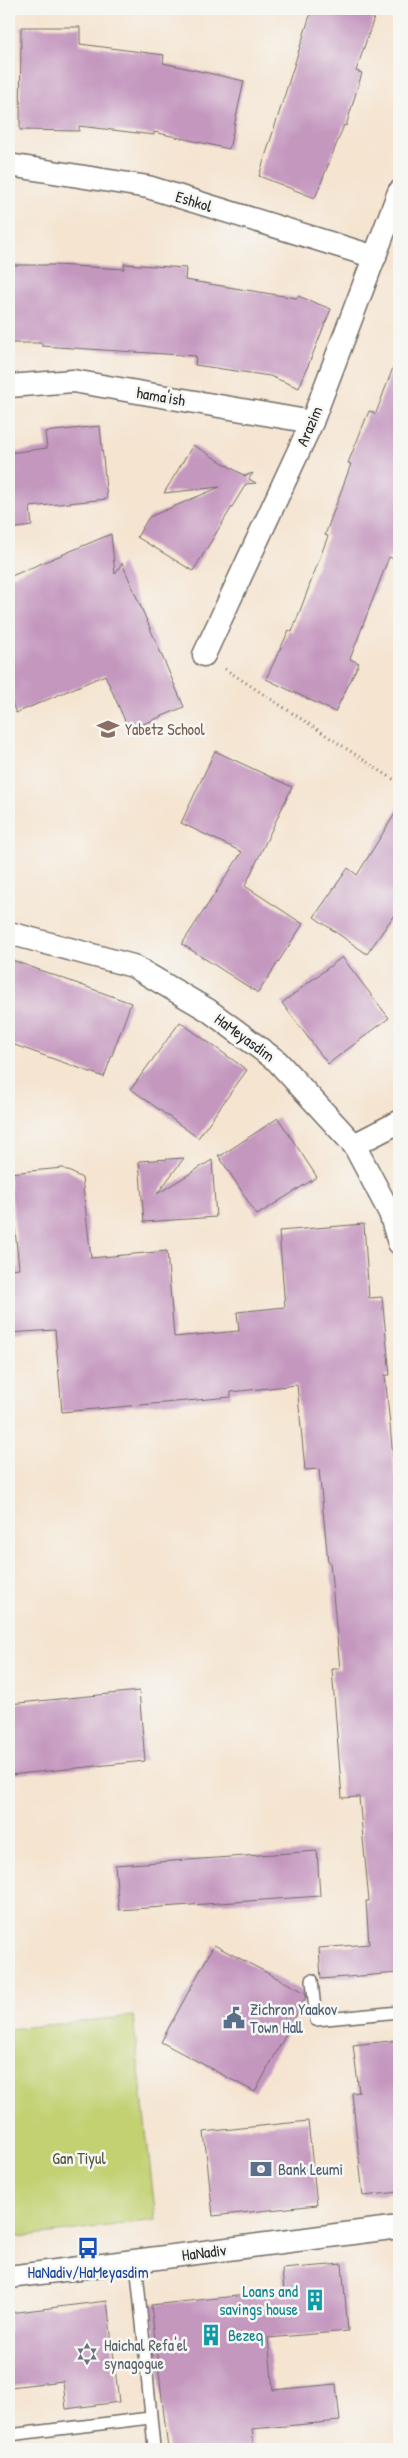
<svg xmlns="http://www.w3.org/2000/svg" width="408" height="2458" font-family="'Patrick Hand',sans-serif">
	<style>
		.green { fill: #c3d173; stroke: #777e4f }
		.building { fill: #c497bf }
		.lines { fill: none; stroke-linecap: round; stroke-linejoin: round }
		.lane-casing { stroke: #726c65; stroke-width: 14 }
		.street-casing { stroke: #726c65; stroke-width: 25 }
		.path { stroke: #726c65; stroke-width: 3; stroke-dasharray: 1 4; stroke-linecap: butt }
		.lane { stroke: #fff; stroke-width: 11 }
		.street { stroke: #fff; stroke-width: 22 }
		.labels { text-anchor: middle; stroke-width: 5; stroke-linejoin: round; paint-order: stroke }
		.street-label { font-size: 16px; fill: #2b2b2b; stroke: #f6f6f2 }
		.education-label { font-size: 16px; fill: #785e54; stroke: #f6f6f2; text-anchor: start }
		.service-label { font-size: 16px; fill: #4e5e75; stroke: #f6f6f2; text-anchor: start }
		.park-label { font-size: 16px; fill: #51543d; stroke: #f6f6f2 }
		.transit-label { font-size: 16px; fill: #164399; stroke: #f6f6f2 }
		.culture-label { font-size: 16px; fill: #0d838f; stroke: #f6f6f2; text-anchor: end }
		.worship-label { font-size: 16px; fill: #5b616d; stroke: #f6f6f2; text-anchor: start }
	</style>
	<rect width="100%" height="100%" fill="#f6f6f2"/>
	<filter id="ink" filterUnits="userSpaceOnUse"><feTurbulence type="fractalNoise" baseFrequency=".02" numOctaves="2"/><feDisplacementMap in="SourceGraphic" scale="10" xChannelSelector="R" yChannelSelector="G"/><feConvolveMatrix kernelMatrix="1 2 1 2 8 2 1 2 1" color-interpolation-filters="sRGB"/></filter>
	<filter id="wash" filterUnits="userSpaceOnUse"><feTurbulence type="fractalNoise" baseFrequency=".0096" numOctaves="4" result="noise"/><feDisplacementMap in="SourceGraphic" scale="20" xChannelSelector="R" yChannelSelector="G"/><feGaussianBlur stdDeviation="1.12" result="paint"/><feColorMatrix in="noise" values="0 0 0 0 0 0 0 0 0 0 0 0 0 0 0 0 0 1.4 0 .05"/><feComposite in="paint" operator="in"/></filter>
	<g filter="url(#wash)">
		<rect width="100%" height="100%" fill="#f5e4d0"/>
		<path class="green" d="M133 2016 156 2220 9 2238V2029Z"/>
		<g id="blocks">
			<g class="building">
				<path d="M312 9H377L356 71 362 73 346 126 344 125 315 198 259 176Z"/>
				<path d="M21 27H80V44L164 55 163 63 244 81 229 149 154 132V135L79 126V131L20 130Z"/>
				<path d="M124 264 186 268 185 280 296 298 298 296 331 309 299 388 270 376 195 365 196 356 42 346V343H9V265H55L124 269Z"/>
				<path d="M397 357 399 358V561L389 557 350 659 359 663 335 712 266 679 289 630 292 632 328 536 325 535 351 464 348 463 369 411 376 413Z"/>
				<path d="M100 426 107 499 30 507 32 526 9 529V453L47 448 45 432Z"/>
				<path d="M193 445 245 476 253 473 249 479 256 483 246 484 193 571 137 537 149 517 220 487 164 493Z"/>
				<path d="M111 534 115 574 122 563 184 707 129 730 105 675 16 713 9 696V577Z"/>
				<path d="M215 751 292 787 245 886 303 924 258 993 182 944 242 852 181 823Z"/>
				<path d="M399 807V908L367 954 314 917 348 868 357 875Z"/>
				<path d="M342 957 389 1018 328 1064 282 1003Z"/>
				<path d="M9 959 131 1003 104 1077 9 1043Z"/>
				<path d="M180 1022 247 1070 198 1138 131 1089Z"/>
				<path d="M278 1118 317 1177 257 1215 218 1155H222Z"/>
				<path d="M184 1158 157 1194 212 1160 216 1217 144 1222 139 1161Z"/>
				<path d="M63 1168 82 1178 91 1258 167 1251 174 1337 239 1331 237 1312 285 1307 279 1231 364 1224 369 1298 382 1297 390 1375H385L395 1476H399V1973L321 1979 319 1948 369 1944 366 1901H369L359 1797 342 1798 332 1669H340L330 1562H328L319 1469 305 1470 297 1385 231 1392V1397L62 1412 55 1330 9 1333V1269L19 1268 9 1173Z"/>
				<path d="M139 1691 145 1761 9 1775V1704Z"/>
				<path d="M317 1851 320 1896 119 1910 115 1865Z"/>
				<path d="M214 1945 306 1993V1997L255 2092 161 2042Z"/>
				<path d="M399 2040V2192L363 2196 352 2093 359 2092 353 2045Z"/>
				<path d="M308 2121 317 2205 213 2216 204 2132Z"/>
				<path d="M342 2264 348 2331 268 2338 273 2390 336 2384 340 2421 252 2429 254 2449H168L151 2305 284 2291 282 2269Z"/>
				<path d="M107 2301 119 2402 66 2409 63 2381 9 2387V2313Z"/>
			</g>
		</g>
	</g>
	<g filter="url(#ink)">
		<use href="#blocks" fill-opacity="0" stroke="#726c65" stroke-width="1"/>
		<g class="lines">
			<g class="lane-casing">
				<g id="lane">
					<path d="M312 1980 316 2020 399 2012"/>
					<path d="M136 2261 154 2447"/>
					<path d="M9 2435 150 2418"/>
				</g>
			</g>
			<g class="street-casing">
				<g id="street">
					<path d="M9 165 148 187 375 257"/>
					<path d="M9 386 73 381 312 422"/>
					<path d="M204 655 312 422 399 192"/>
					<path d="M9 933 133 966 208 1010 277 1061 354 1145 390 1213 399 1243"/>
					<path d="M354 1145 399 1122"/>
					<path d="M9 2277 399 2227"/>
				</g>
			</g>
			<path class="path" d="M225 669 399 783"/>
			<use href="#lane" class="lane"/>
			<use href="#street" class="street"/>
		</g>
	</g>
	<defs>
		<g id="school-bare" transform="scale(1.725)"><path d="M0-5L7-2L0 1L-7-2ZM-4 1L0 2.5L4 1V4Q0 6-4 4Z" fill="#8d6e63" stroke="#f6f6f2" stroke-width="2.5" paint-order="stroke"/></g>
		<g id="civic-bare" transform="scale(1.725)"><path d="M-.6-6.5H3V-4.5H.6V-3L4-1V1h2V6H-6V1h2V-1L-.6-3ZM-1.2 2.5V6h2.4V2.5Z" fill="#5c6f8a" stroke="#f6f6f2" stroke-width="2.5" paint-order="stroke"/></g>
		<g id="bank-bare" transform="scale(1.725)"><path d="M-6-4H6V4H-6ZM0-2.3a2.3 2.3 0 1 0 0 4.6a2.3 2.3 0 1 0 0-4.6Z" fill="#5c6f8a" stroke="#f6f6f2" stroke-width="2.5" paint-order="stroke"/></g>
		<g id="bus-bare" transform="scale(1.725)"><path d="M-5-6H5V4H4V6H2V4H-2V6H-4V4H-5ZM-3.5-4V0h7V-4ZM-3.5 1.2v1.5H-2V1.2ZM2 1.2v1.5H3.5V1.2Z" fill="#1a4fb4" stroke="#f6f6f2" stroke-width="2.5" paint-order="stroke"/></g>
		<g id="building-bare" transform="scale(1.725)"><path d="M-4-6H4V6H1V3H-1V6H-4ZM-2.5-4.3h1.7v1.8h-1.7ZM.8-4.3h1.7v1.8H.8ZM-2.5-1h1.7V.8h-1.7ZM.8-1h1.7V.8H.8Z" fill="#0f9aa8" stroke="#f6f6f2" stroke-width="2.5" paint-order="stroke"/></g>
		<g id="synagogue-bare" transform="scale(1.725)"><path d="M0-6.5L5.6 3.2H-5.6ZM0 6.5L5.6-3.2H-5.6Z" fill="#6b7280" stroke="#f6f6f2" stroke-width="2.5" paint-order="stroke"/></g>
	</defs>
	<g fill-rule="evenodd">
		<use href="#school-bare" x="108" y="729"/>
		<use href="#civic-bare" x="234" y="2018"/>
		<use href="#bank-bare" x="261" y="2169"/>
		<use href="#bus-bare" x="88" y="2248"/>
		<use href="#building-bare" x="315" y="2300"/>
		<use href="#building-bare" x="211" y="2335"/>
		<use href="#synagogue-bare" x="87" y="2354"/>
	</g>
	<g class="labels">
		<g class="street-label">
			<text transform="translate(194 201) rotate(17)" y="6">Eshkol</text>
			<text transform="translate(161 396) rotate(10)" y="6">hama'ish</text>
			<text transform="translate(309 426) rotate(-67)" y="6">Arazim</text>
			<text transform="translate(245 1037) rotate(36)" y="6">HaMeyasdim</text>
			<text transform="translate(204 2252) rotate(-7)" y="6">HaNadiv</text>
		</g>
		<g class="education-label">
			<text x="125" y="735">Yabetz School</text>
		</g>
		<g class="service-label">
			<text x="250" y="2015">Zichron Yaakov<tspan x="250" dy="18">Town Hall</tspan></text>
			<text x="278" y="2175">Bank Leumi</text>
		</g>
		<g class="park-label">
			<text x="79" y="2164">Gan Tiyul</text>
		</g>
		<g class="transit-label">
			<text x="88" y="2278">HaNadiv/HaMeyasdim</text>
		</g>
		<g class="culture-label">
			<text x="298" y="2297">Loans and<tspan x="298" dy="18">savings house</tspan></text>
			<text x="228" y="2341" text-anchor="start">Bezeq</text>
		</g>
		<g class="worship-label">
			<text x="104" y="2351">Haichal Refa'el<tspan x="104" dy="18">synagogue</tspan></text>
		</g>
	</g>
	<rect width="408" height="2458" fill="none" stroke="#f6f6f2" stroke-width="30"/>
</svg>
